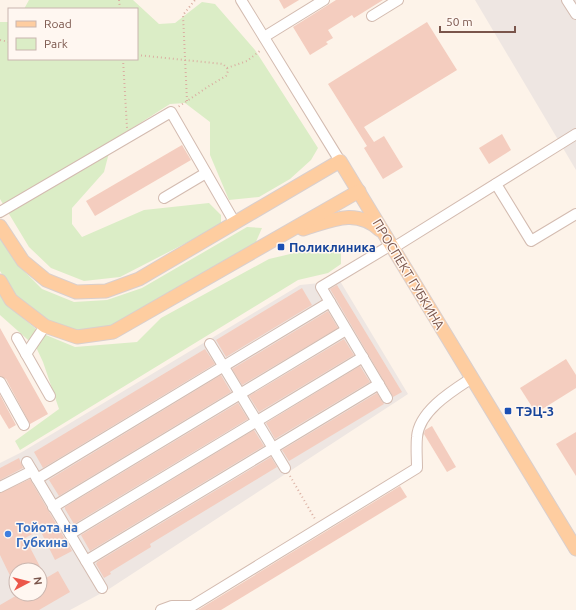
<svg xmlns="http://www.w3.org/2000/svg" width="576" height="610" font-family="Ubuntu,sans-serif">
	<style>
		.industrial { fill: #eee6e2; fill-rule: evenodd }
		.green { fill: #dbedc6 }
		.building { fill: #f4cdbf }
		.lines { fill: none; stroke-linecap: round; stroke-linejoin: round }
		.minor-casing { stroke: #d3bbb0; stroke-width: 12 }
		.major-casing { stroke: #dacfcd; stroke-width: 15 }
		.path { stroke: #daafa2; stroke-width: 2; stroke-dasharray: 1 3; stroke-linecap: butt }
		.minor { stroke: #fff; stroke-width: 10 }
		.major { stroke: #fecda0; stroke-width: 13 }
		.transit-dot { fill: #1a4fb4; stroke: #fff7f1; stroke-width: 1.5 }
		.shop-dot { fill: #3f7fe0; stroke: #fff7f1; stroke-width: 1.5 }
		.labels { text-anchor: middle; stroke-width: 3; stroke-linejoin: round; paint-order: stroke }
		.transit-label { font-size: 13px; font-weight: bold; fill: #164399; stroke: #fff7f1; text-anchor: start }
		.street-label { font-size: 13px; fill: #7a554b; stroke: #fff7f1 }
		.shop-label { font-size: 13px; font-weight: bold; fill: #366cbe; stroke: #fff7f1; text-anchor: start }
	</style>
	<rect width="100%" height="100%" fill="#fdf3e9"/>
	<g class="industrial">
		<path d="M475 0H576V170Z"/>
		<path d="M340 281 408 394 109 589 70 610H0V463L22 452 300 285ZM16 570H40V594H16Z"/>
	</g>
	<g class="green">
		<path d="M29 0H133L159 24 175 23 202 2 215 4 255 50 318 148 311 160 290 179 259 197 229 200 210 155V122L185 103 170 104 112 141 104 172 72 208V224L82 237 144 210 209 203 221 215V225L120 277 84 281 51 268 29 247 0 199V22H9V59H137V9H24Z"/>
		<path d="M247 227 262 228 255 244 112 326 76 332 47 321 16 297 0 271V237L18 265 42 289 74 302 107 300 142 288Z"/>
		<path d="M324 246 341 248V264L328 273 298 280 20 450 15 441 59 409 43 362 36 347 0 315V294L8 306 41 333 75 347 137 342 161 318 269 259Z"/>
	</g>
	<g class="building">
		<path d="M279 0H299L284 9Z"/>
		<path d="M336 0H383L354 18 352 15 328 30 333 38 326 42 328 44 310 55 293 27Z"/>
		<path d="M427 22 457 70 364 127 374 142 384 136 403 167 383 179 364 148 367 146 328 84Z"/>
		<path d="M502 134 511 150 489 164 479 148Z"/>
		<path d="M182 145 191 160 95 216 86 201Z"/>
		<path d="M337 285 402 392 393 397 330 289Z"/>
		<path d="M302 288 312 305 226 357 216 340Z"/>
		<path d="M328 311 338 328 242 385 232 369Z"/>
		<path d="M0 328 48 414 30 424 6 379 0 376Z"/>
		<path d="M344 339 354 355 259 412 249 396Z"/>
		<path d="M205 349 215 364 43 468 34 452Z"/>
		<path d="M566 359 576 375V388L536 413 520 388Z"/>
		<path d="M360 366 370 382 275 439 266 423Z"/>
		<path d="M221 375 231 392 59 496 49 480 50 479Z"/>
		<path d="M377 393 384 404 289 461 282 450Z"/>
		<path d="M0 395 16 425 9 429 0 414Z"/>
		<path d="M238 403 248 419 74 524 65 509V507Z"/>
		<path d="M432 426 456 467 447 472 424 434 425 430Z"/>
		<path d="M254 430 264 446 90 551 81 535Z"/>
		<path d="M576 432V476L556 444Z"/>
		<path d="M271 457 277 467 150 544 151 547 110 572 111 574 104 578 96 564 97 562Z"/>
		<path d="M19 458 23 468 0 480V468Z"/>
		<path d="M30 479 72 551 55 560 40 530 25 538 46 578 58 571 70 592 39 610H0V605L19 594H40V570H16V588L0 555V493Z"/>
		<path d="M400 486 407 497 221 610H198Z"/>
	</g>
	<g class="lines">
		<g class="minor-casing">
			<g id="minor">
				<path d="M241 0 340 161"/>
				<path d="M567 0 576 14"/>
				<path d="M372 16 398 0"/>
				<path d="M264 37 324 0"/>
				<path d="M496 184 531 241 576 214"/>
				<path d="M164 198 206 173"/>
				<path d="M0 212 171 112 235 223"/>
				<path d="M393 248 576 134"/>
				<path d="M17 338 50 396"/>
				<path d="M210 344 285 468"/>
				<path d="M26 354 45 326"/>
				<path d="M0 382 24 425"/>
				<path d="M387 398 321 287 391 245"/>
				<path d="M27 462 102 588"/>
				<path d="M37 479 330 302"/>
				<path d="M0 487 32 471"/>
				<path d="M53 507 346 330"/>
				<path d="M70 534 363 357"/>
				<path d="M86 561 379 384"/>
				<path d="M161 610 172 606H192L417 468C417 458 416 447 417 437 419 411 452 391 472 378"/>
			</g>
		</g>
		<g class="major-casing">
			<g id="major">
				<path d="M0 226 23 261 46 280 76 292 106 291 139 279 340 161 576 549"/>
				<path d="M303 229C330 221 356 207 380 230"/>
				<path d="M0 281 11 300 45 326 77 337 113 332 359 191"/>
			</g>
		</g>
		<g class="path">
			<path d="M119 0 120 9"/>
			<path d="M0 40 9 42"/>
			<path d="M137 55 223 64 227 68 228 71 226 76 209 86 178 107"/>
			<path d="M123 59 127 128"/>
			<path d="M227 68 247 61 261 50"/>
			<path d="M187 101 183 15 195 0"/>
			<path d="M290 476 315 519"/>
		</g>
		<use href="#minor" class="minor"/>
		<use href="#major" class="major"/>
	</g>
	<g class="transit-dot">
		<rect x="277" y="243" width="8" height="8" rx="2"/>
		<rect x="504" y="407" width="8" height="8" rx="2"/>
	</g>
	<circle class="shop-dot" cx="8" cy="534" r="4"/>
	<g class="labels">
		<g class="transit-label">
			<text x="289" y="252">Поликлиника</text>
			<text x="516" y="416">ТЭЦ-3</text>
		</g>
		<g class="street-label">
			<text transform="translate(409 274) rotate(59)" y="5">ПРОСПЕКТ ГУБКИНА</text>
		</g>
		<g class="shop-label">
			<text x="16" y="532">Тойота на<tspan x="16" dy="15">Губкина</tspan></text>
		</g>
	</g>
	<rect x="8" y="8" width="130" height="52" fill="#fff7f1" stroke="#cab6af"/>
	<rect x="16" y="21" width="20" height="6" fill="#fecda0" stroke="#cab6af"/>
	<text x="44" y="28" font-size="12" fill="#7a554b">Road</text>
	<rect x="16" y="38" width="20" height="12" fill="#dbedc6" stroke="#cab6af"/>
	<text x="44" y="48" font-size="12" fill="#7a554b">Park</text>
	<g transform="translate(28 582) rotate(83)"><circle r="19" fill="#fff7f1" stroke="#cab6af"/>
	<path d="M0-3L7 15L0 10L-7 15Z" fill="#ec574a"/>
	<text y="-6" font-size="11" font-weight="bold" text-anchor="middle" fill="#7a554b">N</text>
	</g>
	<path d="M440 26v6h75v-6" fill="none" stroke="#7a554b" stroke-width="2"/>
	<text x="446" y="26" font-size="12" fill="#7a554b" stroke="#fff7f1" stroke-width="3" paint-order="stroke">50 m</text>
</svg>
